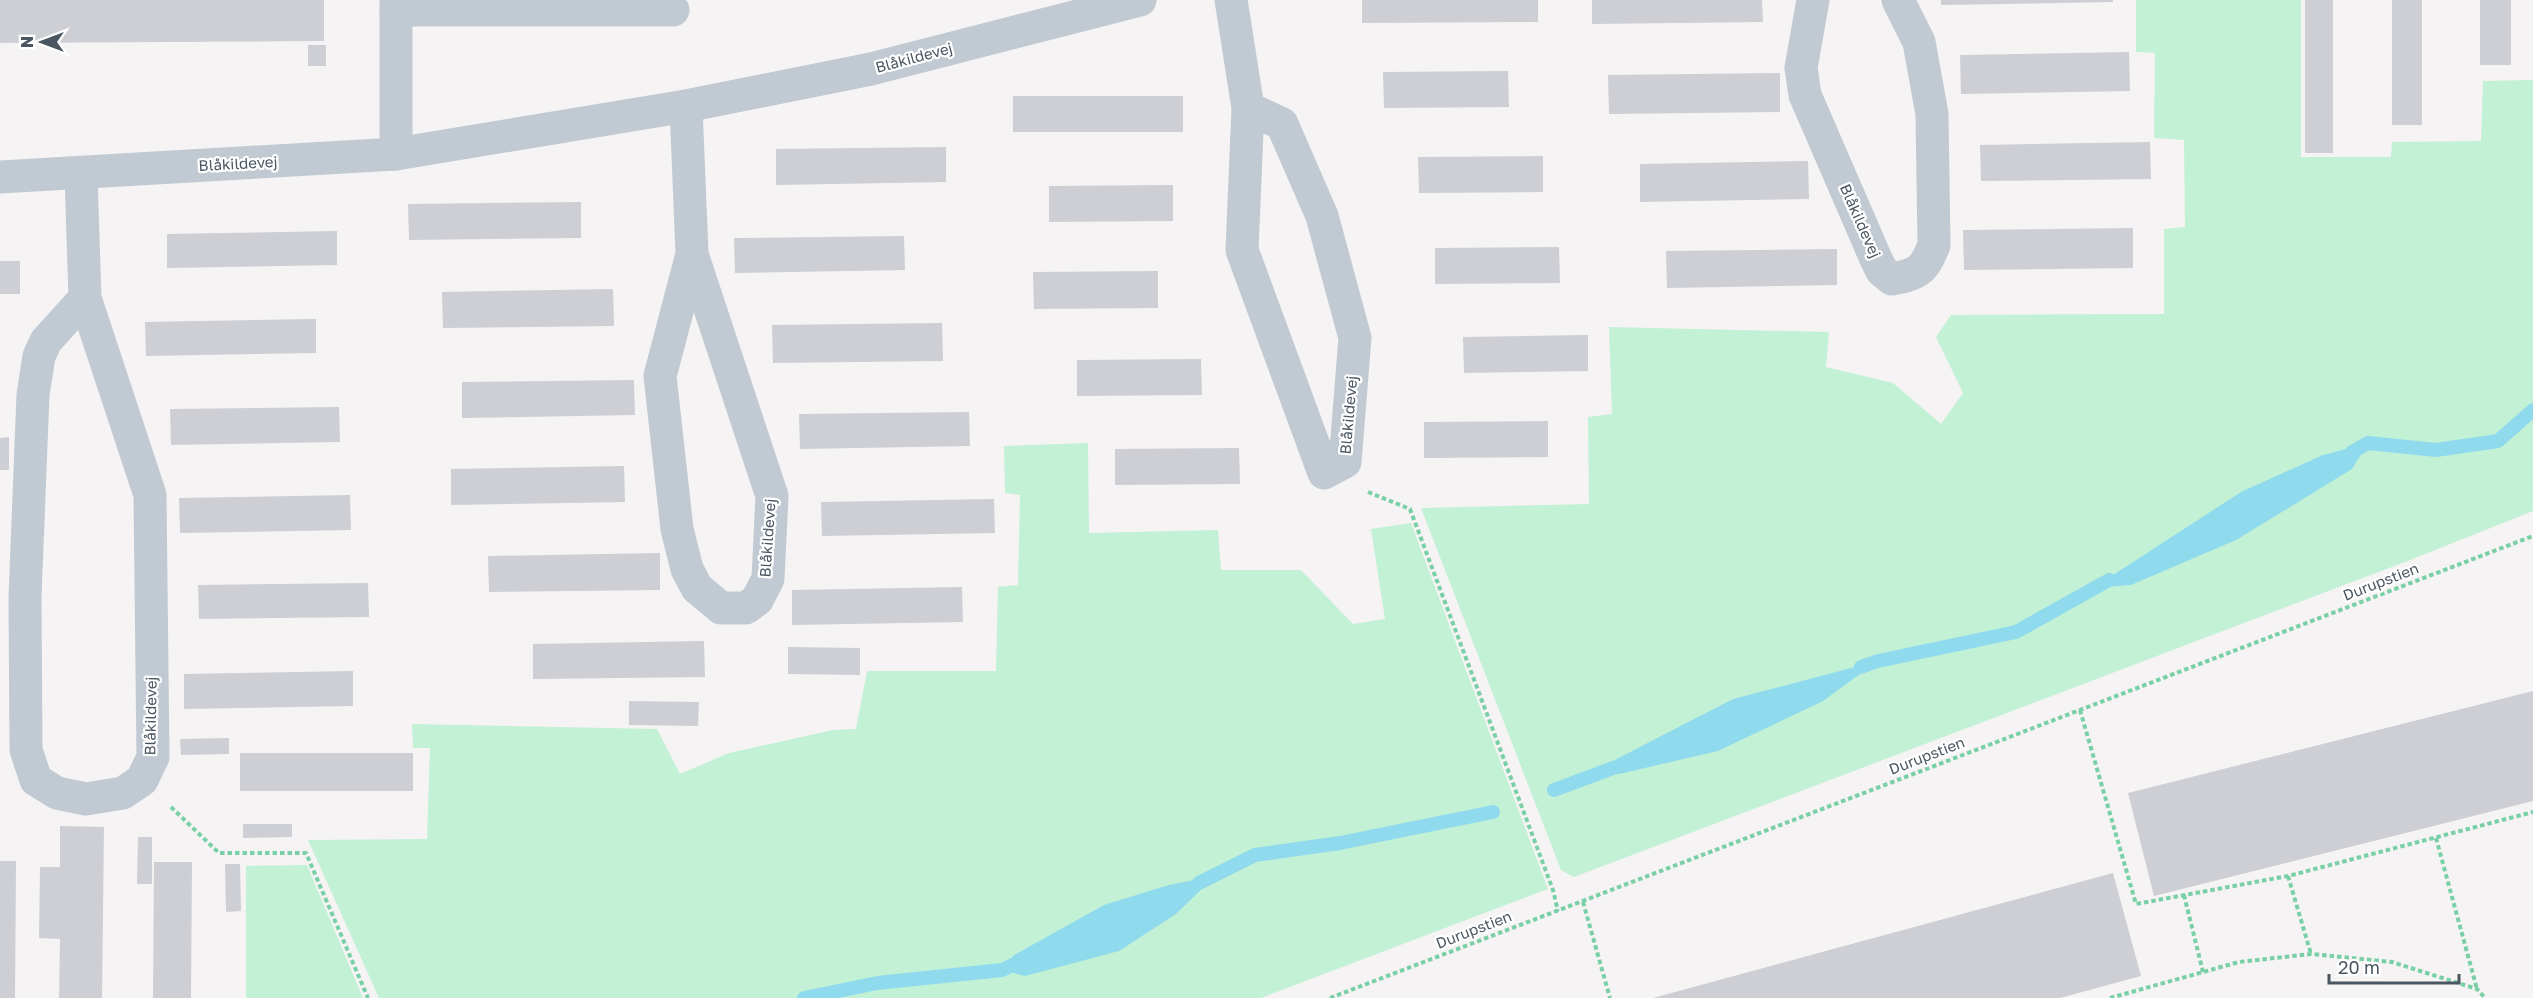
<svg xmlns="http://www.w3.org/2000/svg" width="2533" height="998" font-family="'Golos Text',sans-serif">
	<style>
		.green { fill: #c3f1d5 }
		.water { fill: #90daee }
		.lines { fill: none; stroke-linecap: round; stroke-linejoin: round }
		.stream { stroke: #90daee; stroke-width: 14 }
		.building { fill: #cdcfd5 }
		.path { stroke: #7ad0a6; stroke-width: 4; stroke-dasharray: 4.5 3; stroke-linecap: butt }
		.minor { stroke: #c1cad2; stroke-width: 33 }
		.labels { text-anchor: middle; stroke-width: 4.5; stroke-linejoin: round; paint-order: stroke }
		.street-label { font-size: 15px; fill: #4a5661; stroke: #fff }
	</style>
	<rect width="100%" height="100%" fill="#f5f3f3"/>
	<g class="green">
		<path d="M2136 0H2301V157H2391L2392 142 2481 141 2483 81 2533 80V511L2405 562 1574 877 1561 870 1421 508 1589 504 1588 417 1612 414 1609 327 1829 332 1826 367 1893 383 1941 424 1963 393 1936 337 1951 315 2164 314V229L2185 227 2184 140 2154 138 2155 53 2136 52Z"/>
		<path d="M1088 443 1089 533 1218 530 1221 570H1301L1353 624 1385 619 1371 529 1411 523 1548 889 1261 998H379L308 840 427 839 430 748H413L412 724 657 729 680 774 729 753 833 730 856 729 867 671H996L998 587 1018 585 1020 495 1005 493 1004 446Z"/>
		<path d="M307 865 363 998H246V866Z"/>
	</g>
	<g class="water">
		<path d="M2368 443 2352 469 2236 540 2131 585 2093 588 2241 492 2323 455Z"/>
		<path d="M1878 661 1823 701 1718 751 1619 774 1596 775 1603 766 1733 699Z"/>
		<path d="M1215 876 1176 914 1119 951 1025 976 1002 970 1014 955 1104 905 1169 885Z"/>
	</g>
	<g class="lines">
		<g class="stream">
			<path d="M2352 452 2368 443 2436 450 2498 441 2533 410"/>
			<path d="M1861 667 1878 661 2016 632 2109 580"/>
			<path d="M1554 790 1613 768"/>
			<path d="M1199 883 1255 855 1340 843 1493 812"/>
			<path d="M804 998 877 983 1002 970 1017 963"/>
		</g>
	</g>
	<g class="building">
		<path d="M0 0H324V41L0 43Z"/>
		<path d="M1362 0H1538V22L1362 23Z"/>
		<path d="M1592 0H1762L1763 22 1592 24Z"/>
		<path d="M1941 0H2113V2L1941 5Z"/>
		<rect x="2305" y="0" width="28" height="153"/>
		<rect x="2392" y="0" width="30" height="125"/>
		<rect x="2480" y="0" width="31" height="65"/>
		<rect x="308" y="45" width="18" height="21"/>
		<path d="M2129 52 2130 91 1961 94 1960 55Z"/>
		<path d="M1508 71 1509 107 1384 108 1383 72Z"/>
		<path d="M1780 73V112L1609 114 1608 75Z"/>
		<rect x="1013" y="96" width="170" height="36"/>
		<path d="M2150 142 2151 179 1981 181 1980 145Z"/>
		<path d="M946 147V182L776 185V149Z"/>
		<path d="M1543 156V192L1419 193 1418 157Z"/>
		<path d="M1808 161 1809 199 1640 202V164Z"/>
		<path d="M1173 185V221L1049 222V186Z"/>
		<path d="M581 202V238L409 240 408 204Z"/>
		<path d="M2133 228V268L1964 270 1963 230Z"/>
		<path d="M337 231V265L167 268V234Z"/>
		<path d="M904 236 905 270 735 273 734 238Z"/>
		<path d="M1559 247 1560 283 1435 284V248Z"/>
		<path d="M1837 249V285L1667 288 1666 251Z"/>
		<rect x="0" y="261" width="20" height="33"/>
		<path d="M1158 271V308L1034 309 1033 272Z"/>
		<path d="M613 289 614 326 443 328 442 292Z"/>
		<path d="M316 319V353L146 356 145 322Z"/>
		<path d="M942 323 943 361 773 363 772 325Z"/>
		<path d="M1588 335V371L1464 373 1463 337Z"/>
		<path d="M1201 359 1202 395 1077 396V360Z"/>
		<path d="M634 380 635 415 462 418V382Z"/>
		<path d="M339 407 340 442 171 445 170 409Z"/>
		<path d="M969 412 970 446 800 449 799 414Z"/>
		<path d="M1548 421V457L1424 458V422Z"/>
		<path d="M9 437V470H0V438Z"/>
		<path d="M1239 448 1240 484 1115 485V449Z"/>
		<path d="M624 466 625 502 451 505V469Z"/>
		<path d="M350 495 351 530 180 533 179 498Z"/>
		<path d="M994 499 995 533 822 536 821 502Z"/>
		<path d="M660 553V590L489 592 488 556Z"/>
		<path d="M368 583 369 617 199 619 198 585Z"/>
		<path d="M962 587 963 622 792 625V590Z"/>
		<path d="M704 641 705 677 533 679V644Z"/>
		<path d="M788 647 860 648V675L788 674Z"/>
		<path d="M353 671V706L184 709V674Z"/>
		<path d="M2533 691V801L2154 896 2128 793Z"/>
		<path d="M629 701 699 702 698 726 629 725Z"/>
		<path d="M229 738V754L181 755 180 739Z"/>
		<rect x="240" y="753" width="173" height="38"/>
		<path d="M243 824H292V837L243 838Z"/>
		<path d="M60 826 104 827 102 998H59L60 939 39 938 40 867H60Z"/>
		<path d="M138 837H152V884H137Z"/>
		<path d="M0 861H16L15 998H0Z"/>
		<path d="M154 862H192L191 998H153Z"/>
		<path d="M225 864H240L241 911 226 912Z"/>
		<path d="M2113 873 2141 976 2060 998H1653Z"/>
	</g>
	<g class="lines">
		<g class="path">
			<path d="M1368 492 1410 509 1553 890 1558 911"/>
			<path d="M2080 710 2136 904 2288 876 2533 812"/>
			<path d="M171 807 219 853H306L368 998"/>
			<path d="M2436 838 2477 989"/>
			<path d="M2288 876 2311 954"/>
			<path d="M2184 895 2203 972"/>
			<path d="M1583 902 1610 998"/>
			<path d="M1330 998 2533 536"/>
			<path d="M2110 998 2239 962 2311 954 2392 962 2477 989 2485 998"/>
		</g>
		<g class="minor">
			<path d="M396 0V154"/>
			<path d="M1231 0 1248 108 1242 250 1324 473 1345 462 1355 338 1322 216 1282 124 1248 108"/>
			<path d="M1813 0 1801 68 1805 95 1876 259 1882 271 1892 279C1919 274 1924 270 1934 245L1932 114 1919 42 1898 0"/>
			<path d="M396 10H673"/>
			<path d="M686 106 692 254 660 376 677 529 687 569 697 588 721 608H746L757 600 768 579 772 496 692 254"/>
			<path d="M81 174 85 298 46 341 39 356 33 395 25 597 26 750 36 780 57 793 86 799 123 793 142 780 153 757 150 495 85 298"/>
			<path d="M0 177 396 154 686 106 871 69 1140 0"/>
		</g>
	</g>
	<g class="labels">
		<g class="street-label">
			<text transform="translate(914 58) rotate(-15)" y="5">Blåkildevej</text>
			<text transform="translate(238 164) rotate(-3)" y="5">Blåkildevej</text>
			<text transform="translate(1860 221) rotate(66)" y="5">Blåkildevej</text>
			<text transform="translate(1349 415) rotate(-85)" y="5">Blåkildevej</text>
			<text transform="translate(768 538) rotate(-86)" y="5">Blåkildevej</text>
			<text transform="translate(2381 582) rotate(-21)" y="5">Durupstien</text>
			<text transform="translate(151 716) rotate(-89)" y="5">Blåkildevej</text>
			<text transform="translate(1927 756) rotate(-21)" y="5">Durupstien</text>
			<text transform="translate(1474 930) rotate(-21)" y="5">Durupstien</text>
		</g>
	</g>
	<g transform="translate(42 42) rotate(270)" stroke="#ffffff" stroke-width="4.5" paint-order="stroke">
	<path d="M0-4.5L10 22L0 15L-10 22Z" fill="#4a5661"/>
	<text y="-9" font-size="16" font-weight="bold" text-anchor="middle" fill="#4a5661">N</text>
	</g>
	<path d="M2329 974v9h130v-9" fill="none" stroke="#4a5661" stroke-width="3"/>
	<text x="2338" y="974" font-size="18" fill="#4a5661" stroke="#ffffff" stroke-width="4.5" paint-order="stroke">20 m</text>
</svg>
